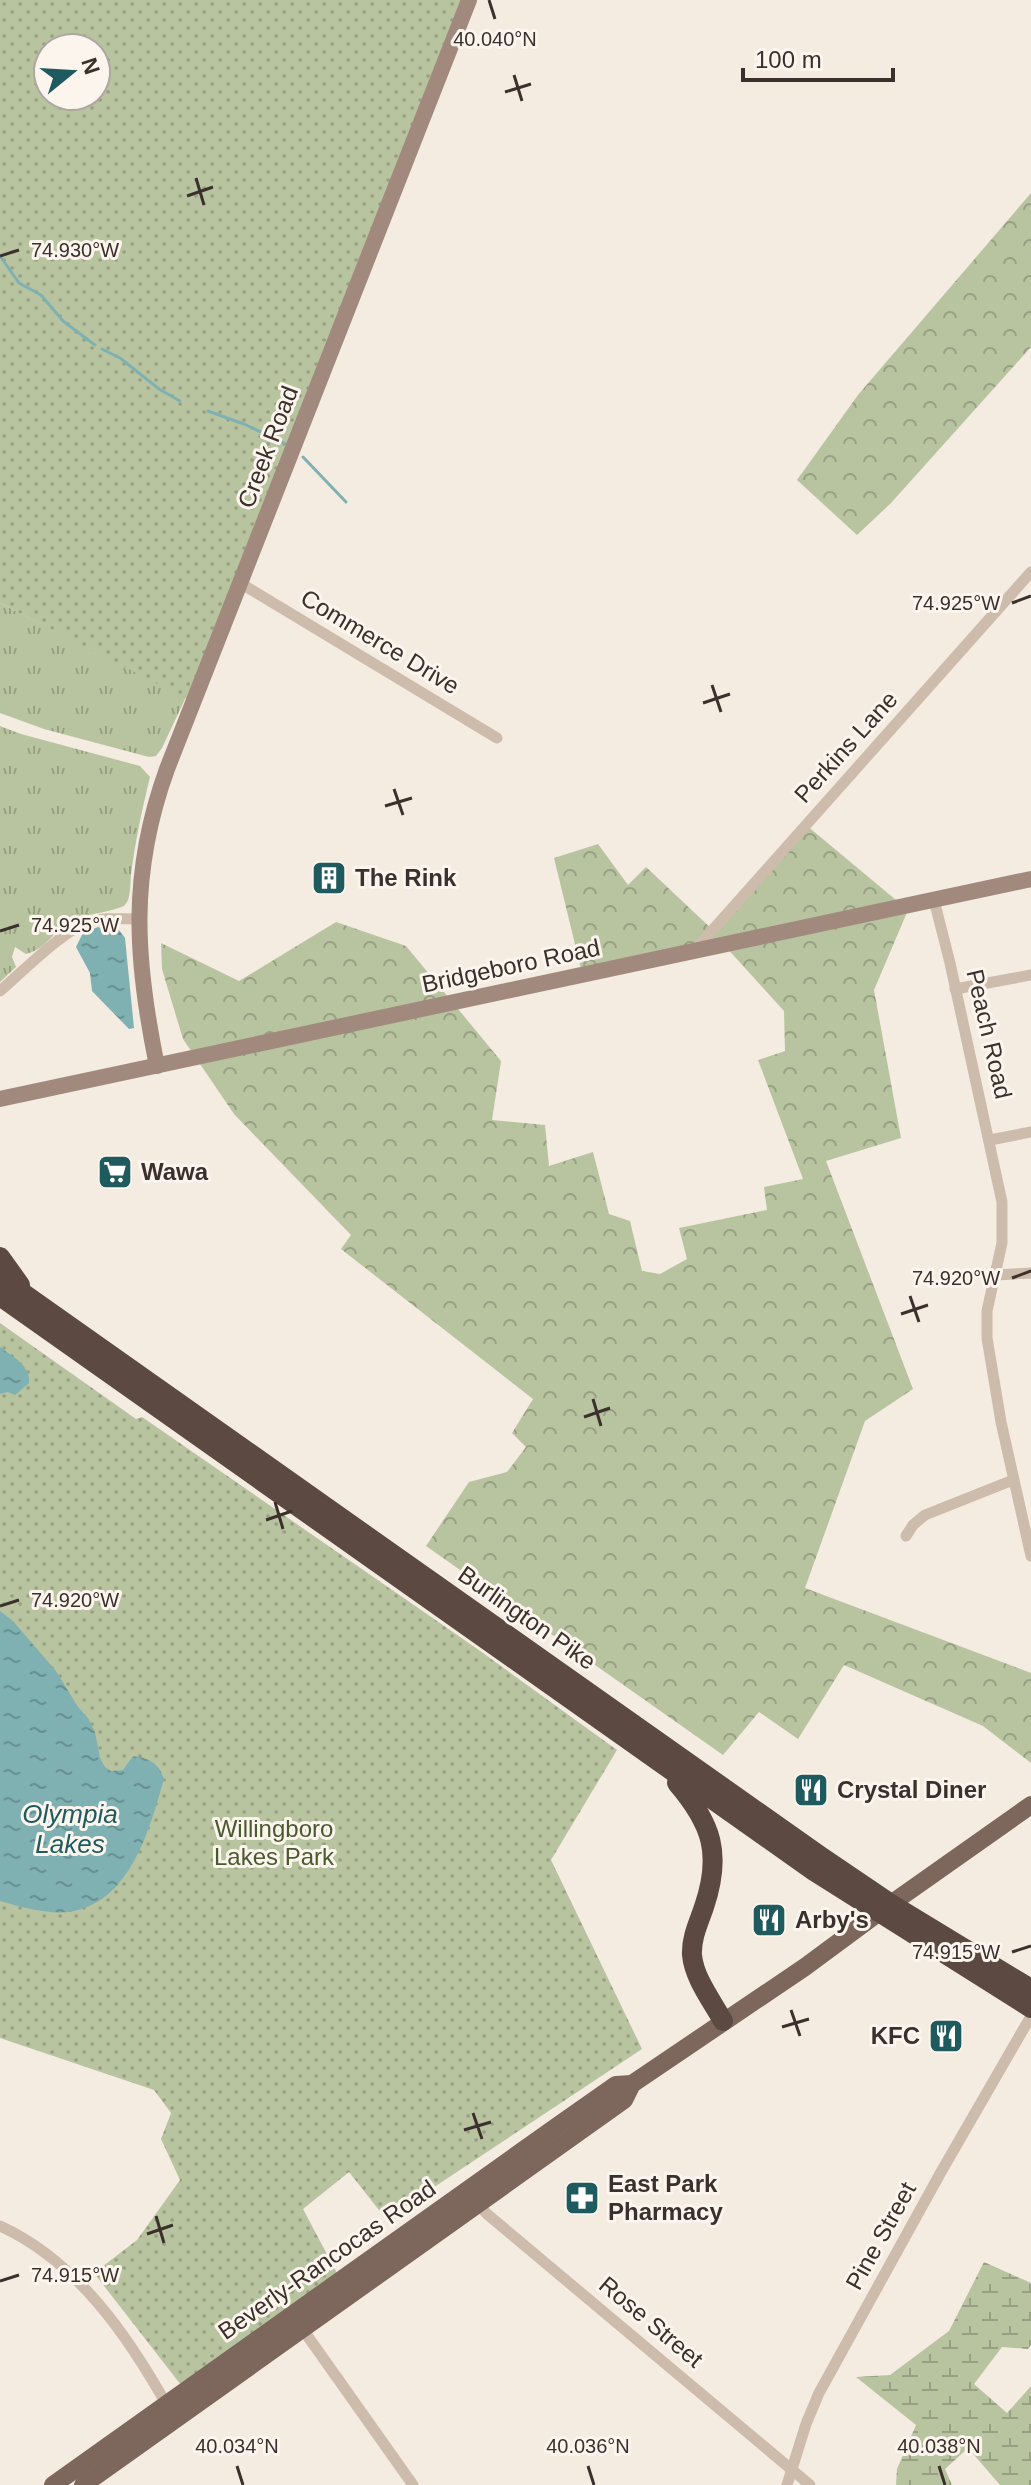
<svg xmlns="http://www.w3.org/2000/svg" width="1031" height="2485" font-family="Helvetica,sans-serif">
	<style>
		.grass { fill: url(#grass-tufts) }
		.forest { fill: url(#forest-crowns) }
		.wetland { fill: url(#wetland-marsh) }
		.park { fill: url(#park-dots); fill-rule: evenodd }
		.water { fill: url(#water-ripples) }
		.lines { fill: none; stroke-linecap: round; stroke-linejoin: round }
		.stream { stroke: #7fb0b2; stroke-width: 3 }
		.street { stroke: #cdbbac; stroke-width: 11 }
		.secondary { stroke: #a18a7d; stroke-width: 16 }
		.primary { stroke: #7d675c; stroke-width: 18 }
		.highway { stroke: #5c4a42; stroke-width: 20 }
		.ticks { fill: none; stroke: #3b302b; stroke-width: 3 }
		.labels { text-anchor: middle; stroke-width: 6; stroke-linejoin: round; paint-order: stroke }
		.street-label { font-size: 24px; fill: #3b302b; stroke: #fbf5ee }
		.poi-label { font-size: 24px; font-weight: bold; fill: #3b302b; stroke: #fbf5ee; text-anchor: start }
		.park-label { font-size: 24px; fill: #4a5a2e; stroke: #fbf5ee }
		.water-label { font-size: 26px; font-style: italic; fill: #1f5a5e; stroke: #fbf5ee }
		.ticks-label { font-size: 20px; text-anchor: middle; fill: #3b302b; stroke: #fbf5ee; stroke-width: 6; stroke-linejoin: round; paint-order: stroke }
	</style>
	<defs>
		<pattern id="grass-tufts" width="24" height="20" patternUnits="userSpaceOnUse" patternTransform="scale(2)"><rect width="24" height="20" fill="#b8c4a0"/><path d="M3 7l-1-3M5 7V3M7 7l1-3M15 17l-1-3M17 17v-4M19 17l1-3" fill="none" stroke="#97a083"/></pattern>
		<pattern id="forest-crowns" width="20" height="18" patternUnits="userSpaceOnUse" patternTransform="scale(2)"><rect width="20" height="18" fill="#b8c4a0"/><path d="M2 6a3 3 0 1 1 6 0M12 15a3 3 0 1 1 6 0" fill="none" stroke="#97a083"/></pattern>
		<pattern id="wetland-marsh" width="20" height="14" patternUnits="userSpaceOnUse" patternTransform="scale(2)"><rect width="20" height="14" fill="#b8c4a0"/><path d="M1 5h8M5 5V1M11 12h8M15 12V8" fill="none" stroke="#97a083"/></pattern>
		<pattern id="park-dots" width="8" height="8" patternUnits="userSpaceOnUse" patternTransform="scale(2)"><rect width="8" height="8" fill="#b8c4a0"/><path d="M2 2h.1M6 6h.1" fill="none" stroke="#97a083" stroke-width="1.8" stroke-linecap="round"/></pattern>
		<pattern id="water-ripples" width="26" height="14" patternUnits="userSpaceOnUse" patternTransform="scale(2)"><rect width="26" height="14" fill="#7fb0b2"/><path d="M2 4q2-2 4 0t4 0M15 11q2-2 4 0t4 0" fill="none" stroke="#699091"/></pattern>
	</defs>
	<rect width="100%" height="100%" fill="#f4ebe1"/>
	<g class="grass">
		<path d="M0 603 186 697 162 748 156 756 149 757 44 729 0 713Z"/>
		<path d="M0 726 21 734 140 766 150 777C142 810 135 842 131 875 130 884 131 899 125 905 120 910 83 915 71 921 55 930 45 950 26 954L15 947 12 957 16 967 0 982Z"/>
	</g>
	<g class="forest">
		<path d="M1031 193V347L891 503 857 535 797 480 858 395Z"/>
		<path d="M806 825 908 910 874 990 901 1138 826 1161 913 1389 865 1421 805 1588 1031 1673V1763L983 1726 844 1665 798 1739 759 1712 723 1755 426 1546 469 1482 507 1472 526 1447 512 1433 533 1399 341 1249 351 1235 234 1114 183 1039 162 969 161 943 239 981 336 922 406 946 501 1061 492 1120 545 1125 549 1166 593 1152 609 1214 630 1221 642 1271 660 1274 687 1259 679 1228 767 1210 764 1187 803 1179 758 1060 785 1051 784 1011 725 946 583 977 554 858 598 844 628 885 646 867 714 931Z"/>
	</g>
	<path class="wetland" d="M984 2262 1031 2283V2345L1028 2349 1002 2347 974 2384 1007 2413 1031 2386V2485H1000L968 2448 945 2469 952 2485H896L897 2469 916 2425 856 2377 890 2375 949 2331Z"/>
	<g class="park">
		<path d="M0 0H469L193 702 0 603ZM48 48H96V96H48Z"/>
		<path d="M0 1323 136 1419 142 1417 476 1648 617 1750 551 1860 642 2049 386 2219 349 2172 303 2209 338 2275 181 2385 94 2273 137 2240 180 2180 161 2139 171 2113 154 2090 0 2038Z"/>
	</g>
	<g class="water">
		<path d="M98 927 119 930 125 938 134 1028 129 1029 92 991 90 973 76 947 83 933Z"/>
		<path d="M0 1347C13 1357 31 1366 29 1383L15 1395 8 1392 0 1394Z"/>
		<path d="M0 1611 13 1621 56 1671 78 1707 88 1718 95 1732 100 1758 105 1767 111 1771 123 1770 133 1756C149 1758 159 1763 164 1779 150 1827 132 1899 74 1911 52 1916 21 1907 0 1901Z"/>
	</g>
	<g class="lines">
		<g class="stream">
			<path d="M0 256 19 283 41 295 63 321 95 345"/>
			<path d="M102 349 120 358 159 389 180 401"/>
			<path d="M208 411 244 424 284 443"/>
			<path d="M303 457 346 502"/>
		</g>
		<g class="street">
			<path d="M240 583 497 738"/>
			<path d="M934 900 950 963 1002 1202V1243L987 1311V1338L1001 1422 1031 1556"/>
			<path d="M694 951 1031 572"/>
			<path d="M955 989 1031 975"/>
			<path d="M0 991C21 973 64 930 88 922 104 917 122 919 138 919"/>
			<path d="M990 1140 1031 1132"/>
			<path d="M996 1275 1031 1273"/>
			<path d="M906 1536 913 1525 925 1515 1013 1480"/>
			<path d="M474 2200 487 2214 810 2485"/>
			<path d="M0 2226C77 2261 129 2337 169 2409"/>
			<path d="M299 2324 413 2485"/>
			<path d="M787 2485 806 2424 819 2393 941 2172 1031 2016"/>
		</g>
		<g class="secondary">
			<path d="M157 1066C135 959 129 874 167 769L469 0"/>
			<path d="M0 1099 1031 879"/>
		</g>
		<g class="primary">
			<path d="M53 2485 563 2122 616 2085 632 2084"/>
			<path d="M83 2485 624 2100 632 2084 805 1967 878 1913 1031 1805"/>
		</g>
		<g class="highway">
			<path d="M0 1257 20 1285"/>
			<path d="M0 1277 820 1856 891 1904 1031 1989"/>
			<path d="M0 1296 814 1871 1031 2008"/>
			<path d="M677 1783C712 1824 722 1854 704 1907 699 1922 691 1938 692 1955 694 1978 712 2001 723 2021"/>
		</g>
	</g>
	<path class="ticks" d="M489 0 495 19M514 75 522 101M505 92 531 84M196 178 204 205M187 196 213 187M0 256 19 250M1012 603 1031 596M712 685 721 712M703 703 730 694M394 789 403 815M385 806 412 798M0 931 19 925M1012 1278 1031 1271M910 1296 919 1322M901 1314 928 1305M593 1399 601 1426M584 1417 610 1408M275 1502 283 1529M266 1520 292 1511M0 1606 19 1600M1012 1952 1031 1946M791 2010 800 2036M782 2027 809 2019M473 2113 482 2139M464 2130 491 2122M156 2216 164 2243M147 2234 173 2225M0 2281 19 2275M237 2466 243 2485M588 2466 594 2485M939 2466 945 2485"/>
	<defs>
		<g id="building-square" transform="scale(1.8)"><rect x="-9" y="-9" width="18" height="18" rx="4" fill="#1f5a5e" stroke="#fbf5ee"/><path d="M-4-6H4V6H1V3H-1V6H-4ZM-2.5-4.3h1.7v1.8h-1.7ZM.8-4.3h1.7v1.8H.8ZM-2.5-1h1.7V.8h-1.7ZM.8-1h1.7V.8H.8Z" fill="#fff"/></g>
		<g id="supermarket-square" transform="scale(1.8)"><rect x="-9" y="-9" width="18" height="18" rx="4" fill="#1f5a5e" stroke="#fbf5ee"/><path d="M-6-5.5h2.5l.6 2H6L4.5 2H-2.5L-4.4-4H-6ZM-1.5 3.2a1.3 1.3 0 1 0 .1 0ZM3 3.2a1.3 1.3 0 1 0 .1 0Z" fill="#fff"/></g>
		<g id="restaurant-square" transform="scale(1.8)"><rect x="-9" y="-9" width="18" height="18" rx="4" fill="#1f5a5e" stroke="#fbf5ee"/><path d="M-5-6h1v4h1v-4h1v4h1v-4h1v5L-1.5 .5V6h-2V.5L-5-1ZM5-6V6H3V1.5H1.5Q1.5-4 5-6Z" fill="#fff"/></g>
		<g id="pharmacy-square" transform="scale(1.8)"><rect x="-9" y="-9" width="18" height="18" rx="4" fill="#1f5a5e" stroke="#fbf5ee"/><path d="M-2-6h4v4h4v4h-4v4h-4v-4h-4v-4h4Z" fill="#fff"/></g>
	</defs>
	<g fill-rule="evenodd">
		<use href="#building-square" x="329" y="878"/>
		<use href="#supermarket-square" x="115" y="1172"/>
		<use href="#restaurant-square" x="811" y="1790"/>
		<use href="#restaurant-square" x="769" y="1920"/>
		<use href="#restaurant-square" x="946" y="2036"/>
		<use href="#pharmacy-square" x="582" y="2198"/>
	</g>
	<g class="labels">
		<g class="street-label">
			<text transform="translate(268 447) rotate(-69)" y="8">Creek Road</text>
			<text transform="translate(380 642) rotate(31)" y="8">Commerce Drive</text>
			<text transform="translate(846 747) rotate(-48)" y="8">Perkins Lane</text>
			<text transform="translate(511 966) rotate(-12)" y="8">Bridgeboro Road</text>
			<text transform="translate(989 1034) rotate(77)" y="8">Peach Road</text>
			<text transform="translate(527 1618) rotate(35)" y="8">Burlington Pike</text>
			<text transform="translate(881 2236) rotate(-61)" y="8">Pine Street</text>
			<text transform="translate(327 2260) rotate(-35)" y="8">Beverly-Rancocas Road</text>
			<text transform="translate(651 2322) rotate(40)" y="8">Rose Street</text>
		</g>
		<g class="poi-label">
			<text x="355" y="886">The Rink</text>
			<text x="141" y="1180">Wawa</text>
			<text x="837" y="1798">Crystal Diner</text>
			<text x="795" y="1928">Arby's</text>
			<text x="920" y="2044" text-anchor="end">KFC</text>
			<text x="608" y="2192">East Park<tspan x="608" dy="28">Pharmacy</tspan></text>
		</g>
		<g class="park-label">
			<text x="274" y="1837">Willingboro<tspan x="274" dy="28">Lakes Park</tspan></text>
		</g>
		<g class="water-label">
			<text x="70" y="1823">Olympia<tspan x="70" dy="30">Lakes</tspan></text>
		</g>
	</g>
	<g class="ticks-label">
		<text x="495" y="46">40.040°N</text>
		<text x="75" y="257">74.930°W</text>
		<text x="956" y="610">74.925°W</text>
		<text x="75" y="932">74.925°W</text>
		<text x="956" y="1285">74.920°W</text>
		<text x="75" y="1607">74.920°W</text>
		<text x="956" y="1959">74.915°W</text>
		<text x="75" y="2282">74.915°W</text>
		<text x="237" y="2453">40.034°N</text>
		<text x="588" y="2453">40.036°N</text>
		<text x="939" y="2453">40.038°N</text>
	</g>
	<g transform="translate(72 72) rotate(72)"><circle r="38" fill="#fbf5ee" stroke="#aea6a0" stroke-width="2"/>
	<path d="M0-6L14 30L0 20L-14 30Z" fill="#1f5a5e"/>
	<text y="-12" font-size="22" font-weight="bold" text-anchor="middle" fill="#3b302b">N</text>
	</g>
	<path d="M743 68v12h150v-12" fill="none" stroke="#3b302b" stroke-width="4"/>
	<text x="755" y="68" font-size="24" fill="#3b302b" stroke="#fbf5ee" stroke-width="6" paint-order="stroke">100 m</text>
</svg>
